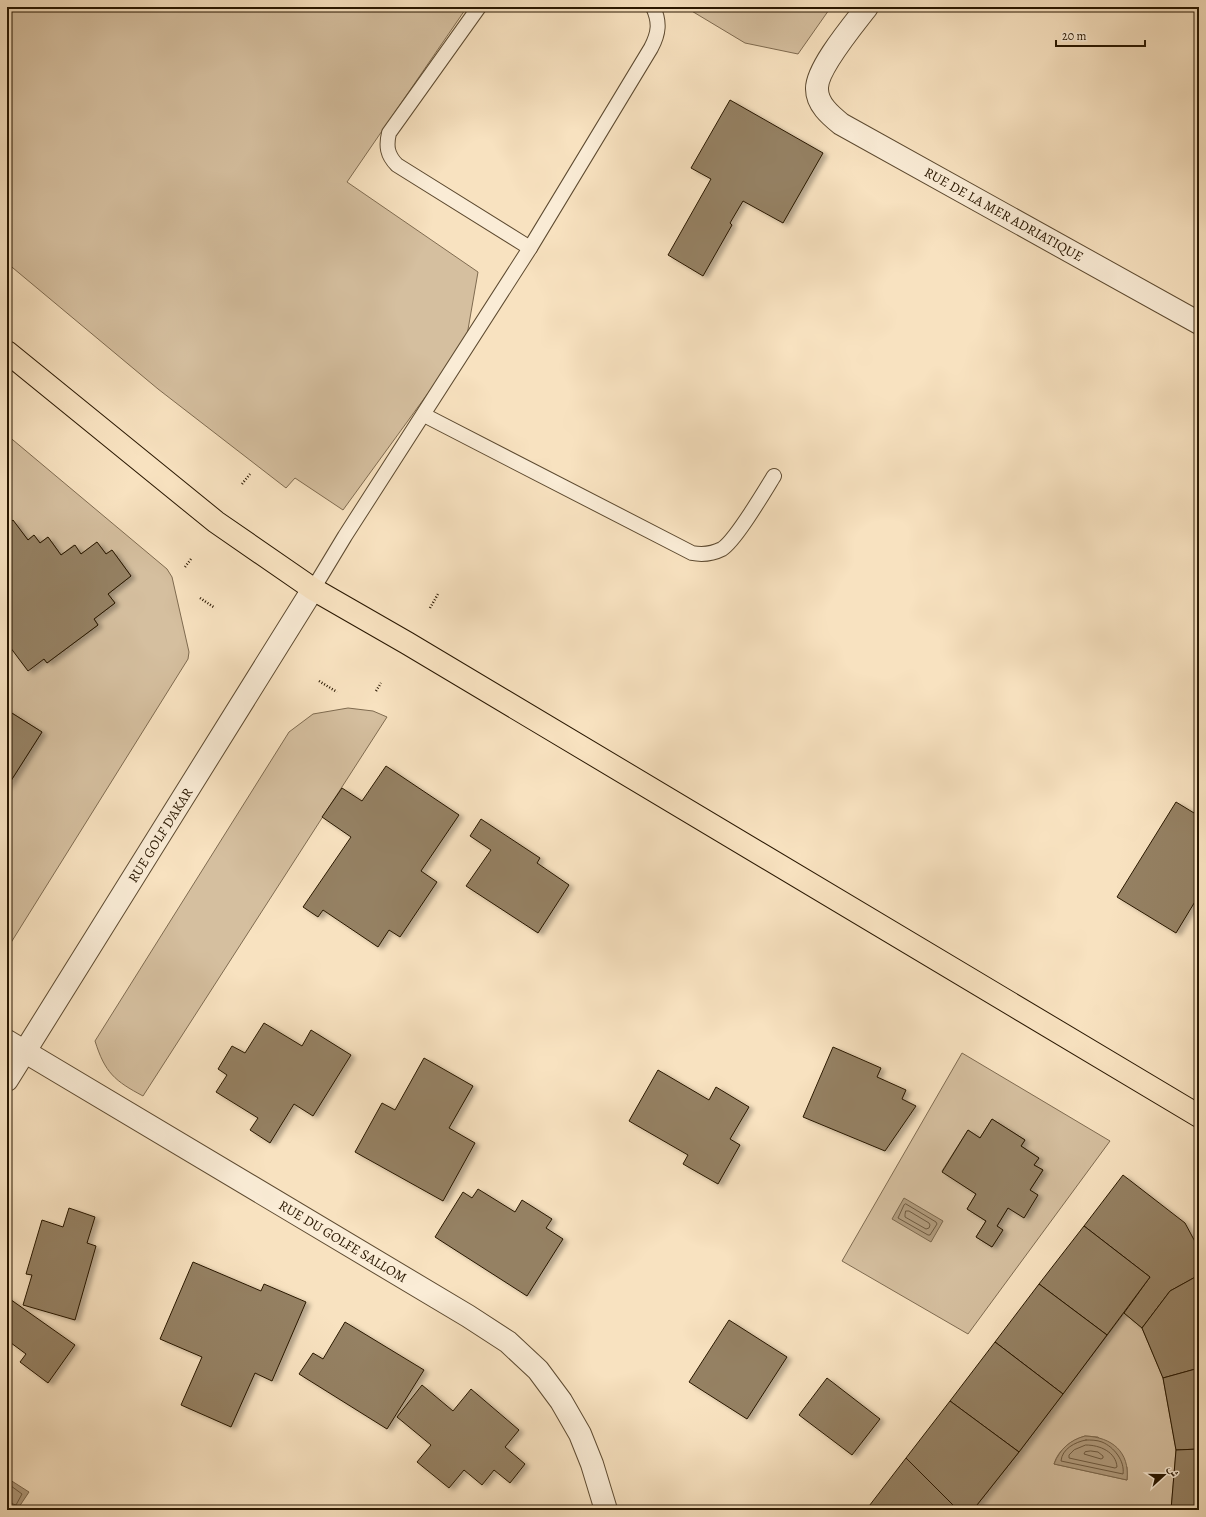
<svg xmlns="http://www.w3.org/2000/svg" width="1206" height="1517" font-family="Alegreya,Amiri,serif">
	<style>
		.green { fill: #d5bf9f; stroke: #7f6b50; fill-rule: evenodd }
		.water { fill: #b29d7f; stroke: #7b674c }
		.lines { fill: none; stroke-linecap: round; stroke-linejoin: round }
		.shore { stroke: #6e5a40; stroke-width: 1 }
		.building { fill: #958164; stroke: #291700; filter: url(#shadow) }
		.lane-casing { stroke: #5d4a30; stroke-width: 16 }
		.street-casing { stroke: #5d4a30; stroke-width: 24 }
		.primary-casing { stroke: #291700; stroke-width: 24 }
		.path { stroke: #291700; stroke-width: 2.5; stroke-dasharray: 1 2; stroke-linecap: butt }
		.lane { stroke: #faecd6; stroke-width: 14 }
		.street { stroke: #faecd6; stroke-width: 22 }
		.primary { stroke: #f8e2c0; stroke-width: 22 }
		.labels { text-anchor: middle; stroke-width: 3; stroke-linejoin: round; paint-order: stroke }
		.street-label { font-size: 14px; fill: #291700; stroke: #faecd6 }
	</style>
	<defs>
		<filter id="shadow"><feDropShadow dx="4.5" dy="2.5" stdDeviation="2" flood-color="#0004"/></filter>
	</defs>
	<rect width="100%" height="100%" fill="#f8e2c0"/>
	<filter id="stains"><feTurbulence type="fractalNoise" baseFrequency=".005" numOctaves="4"/><feColorMatrix values="0 0 0 0 .2 0 0 0 0 .09 0 0 0 0 .02 0 0 0 .5 -.17"/></filter>
	<radialGradient id="worn" r=".72"><stop offset=".6" stop-color="#630" stop-opacity="0"/><stop offset="1" stop-color="#630" stop-opacity=".3"/></radialGradient>
	<g class="green">
		<path d="M7 7H467L347 182 478 272 466 341 343 510 295 478 286 488 158 389 7 263Z"/>
		<path d="M685 7H831L798 54 745 43Z"/>
		<path d="M7 435 167 569 172 577 189 652 188 659 7 949V787L42 732 7 710V643L44 659 47 663 98 625 94 619 115 603 108 594 131 576 112 550 106 554 97 542 81 554 74 545 61 555 48 537 40 543 34 535 28 540 13 521 7 525Z"/>
		<path d="M348 708 373 711 387 717 143 1096C115 1081 105 1073 95 1041L289 732 313 714Z"/>
		<path d="M962 1053 1110 1141 968 1334 842 1261ZM992 1119 1025 1140 1021 1146 1039 1158 1034 1165 1043 1170 1030 1190 1008 1208 997 1226 1002 1230 992 1247 976 1237 986 1221 967 1209 976 1194 942 1171 968 1130 980 1138Z"/>
		<path d="M1124 1313 1142 1328 1163 1378 1176 1450 1171 1510H973L1019 1452ZM1085 1436 1098 1437 1127 1467V1480L1054 1464C1058 1450 1071 1440 1085 1436Z"/>
	</g>
	<g class="water">
		<path d="M904 1198 943 1221 931 1242 892 1219Z"/>
		<path d="M1085 1436C1112 1437 1130 1452 1127 1480L1054 1464C1060 1449 1070 1440 1085 1436Z"/>
		<path d="M7 1478 29 1492 17 1510H15L7 1505Z"/>
	</g>
	<g class="lines">
		<g class="shore">
			<path d="M906 1204 936 1222 937 1224 930 1235H928L898 1218 904 1205Z"/>
			<path d="M906 1211H909L929 1223 930 1225 929 1228 926 1229 905 1217V1215Z"/>
			<path d="M1086 1440C1091 1440 1097 1440 1102 1442 1114 1447 1125 1461 1123 1474L1061 1461C1062 1449 1075 1442 1086 1440Z"/>
			<path d="M1086 1445C1100 1445 1116 1452 1117 1467L1115 1468 1069 1458V1455L1074 1450Z"/>
			<path d="M1091 1451 1098 1452 1103 1456V1458L1101 1459 1084 1454 1085 1452Z"/>
			<path d="M7 1483 22 1494 16 1505 7 1502"/>
		</g>
	</g>
	<g class="building">
		<path d="M730 100 823 153 783 223 743 201 730 223 732 225 703 276 668 255 711 179 691 168Z"/>
		<path d="M13 520 28 540 34 535 40 543 48 537 61 555 75 545 81 554 97 542 106 554 112 550 131 576 108 594 115 603 94 619 98 625 47 663 44 659 28 671 7 643V525Z"/>
		<path d="M7 710 42 732 7 787Z"/>
		<path d="M386 766 459 815 421 871 437 882 400 937 389 930 378 947 323 910 318 917 303 907 351 837 322 817 342 788 362 801Z"/>
		<path d="M1176 802 1199 816V895L1176 933 1117 897Z"/>
		<path d="M481 819 540 858 537 863 569 885 538 933 466 886 491 850 470 836Z"/>
		<path d="M264 1023 302 1046 311 1030 351 1055 313 1116 294 1104 270 1143 250 1130 258 1118 216 1092 227 1075 218 1069 232 1046 245 1053Z"/>
		<path d="M833 1047 881 1068 877 1077 906 1090 902 1099 916 1106 885 1151 803 1117Z"/>
		<path d="M424 1058 473 1086 449 1128 475 1143 443 1201 355 1152 382 1103 395 1110Z"/>
		<path d="M658 1070 709 1100 716 1087 749 1107 730 1139 740 1145 718 1184 683 1164 688 1155 629 1121Z"/>
		<path d="M992 1119 1025 1140 1021 1146 1039 1158 1034 1165 1043 1170 1030 1190 1038 1195 1024 1218 1008 1208 997 1226 1003 1230 992 1247 976 1237 986 1221 967 1209 976 1194 942 1172 968 1130 980 1138Z"/>
		<path d="M1123 1175 1185 1223 1199 1249V1275L1170 1291 1142 1328 1124 1313 1150 1277 1084 1226Z"/>
		<path d="M478 1189 515 1212 522 1200 552 1219 546 1228 563 1239 527 1296 435 1237 463 1192 472 1198Z"/>
		<path d="M69 1208 95 1217 87 1243 96 1246 75 1320 23 1305 32 1275 26 1274 42 1220 63 1227Z"/>
		<path d="M1084 1226 1150 1277 1107 1335 1039 1284Z"/>
		<path d="M193 1262 261 1291 264 1284 306 1302 272 1381 255 1373 231 1427 181 1405 202 1357 160 1339Z"/>
		<path d="M1199 1275V1368L1163 1378 1142 1328 1170 1291Z"/>
		<path d="M1039 1284 1107 1335 1063 1394 995 1342Z"/>
		<path d="M7 1297 75 1345 48 1383 20 1362 26 1354 7 1340Z"/>
		<path d="M729 1320 787 1357 747 1419 689 1382Z"/>
		<path d="M345 1322 424 1370 387 1429 299 1374 313 1353 323 1359Z"/>
		<path d="M995 1342 1063 1394 1019 1452 950 1401Z"/>
		<path d="M1199 1368V1449L1176 1450 1163 1378Z"/>
		<path d="M827 1378 880 1419 852 1455 799 1415Z"/>
		<path d="M422 1385 453 1411 471 1389 519 1430 505 1447 525 1464 510 1483 494 1470 482 1485 464 1470 449 1488 417 1462 431 1445 397 1417Z"/>
		<path d="M950 1401 1019 1452 973 1510H958L906 1458Z"/>
		<path d="M1199 1449V1510H1171L1176 1450Z"/>
		<path d="M906 1458 958 1510H866Z"/>
	</g>
	<g class="lines">
		<g class="lane-casing">
			<g id="lane">
				<path d="M479 7 389 133C386 146 387 155 397 165L530 248"/>
				<path d="M424 415 692 553C702 555 712 554 722 549 736 540 764 492 774 476"/>
				<path d="M313 589 345 536 530 248 651 48C659 33 660 22 653 7"/>
			</g>
		</g>
		<g class="street-casing">
			<g id="street">
				<path d="M867 7C854 24 816 69 817 89 817 104 830 115 841 124L1199 323"/>
				<path d="M7 1041 468 1316 508 1342 538 1370 561 1401 580 1434 592 1464 606 1510"/>
				<path d="M7 1080 313 589"/>
			</g>
		</g>
		<g class="primary-casing">
			<path id="primary" d="M7 352 216 522 313 589 407 643 1199 1116"/>
		</g>
		<g class="path">
			<path d="M242 484 250 474"/>
			<path d="M185 567 191 559"/>
			<path d="M200 598 215 608"/>
			<path d="M430 608 438 594"/>
			<path d="M319 681 337 692"/>
			<path d="M376 691 381 683"/>
		</g>
		<use href="#lane" class="lane"/>
		<use href="#street" class="street"/>
		<use href="#primary" class="primary"/>
	</g>
	<g class="labels">
		<g class="street-label">
			<text transform="translate(1004 214) rotate(29)" y="5">RUE DE LA MER ADRIATIQUE</text>
			<text transform="translate(160 835) rotate(-58)" y="5">RUE GOLF D'AKAR</text>
			<text transform="translate(343 1241) rotate(31)" y="5">RUE DU GOLFE SALLOM</text>
		</g>
	</g>
	<rect width="1206" height="1517" fill="none" stroke="#f8e2c0" stroke-width="24"/>
	<rect x="8" y="8" width="1190" height="1501" fill="none" stroke="#291700" stroke-width="2"/>
	<rect x="12" y="12" width="1182" height="1493" fill="none" stroke="#291700"/>
	<g transform="translate(1164 1475) rotate(69)" stroke="#faecd6" stroke-width="3" paint-order="stroke">
	<path d="M0-3L7 15L0 10L-7 15Z" fill="#291700"/>
	<text y="-6" font-size="11" font-weight="bold" text-anchor="middle" fill="#291700">ش</text>
	</g>
	<path d="M1056 40v6h89v-6" fill="none" stroke="#291700" stroke-width="2"/>
	<text x="1062" y="40" font-size="12" fill="#291700" stroke="#faecd6" stroke-width="3" paint-order="stroke">20 m</text>
	<rect width="100%" height="100%" filter="url(#stains)"/>
	<rect width="100%" height="100%" fill="url(#worn)"/>
</svg>
